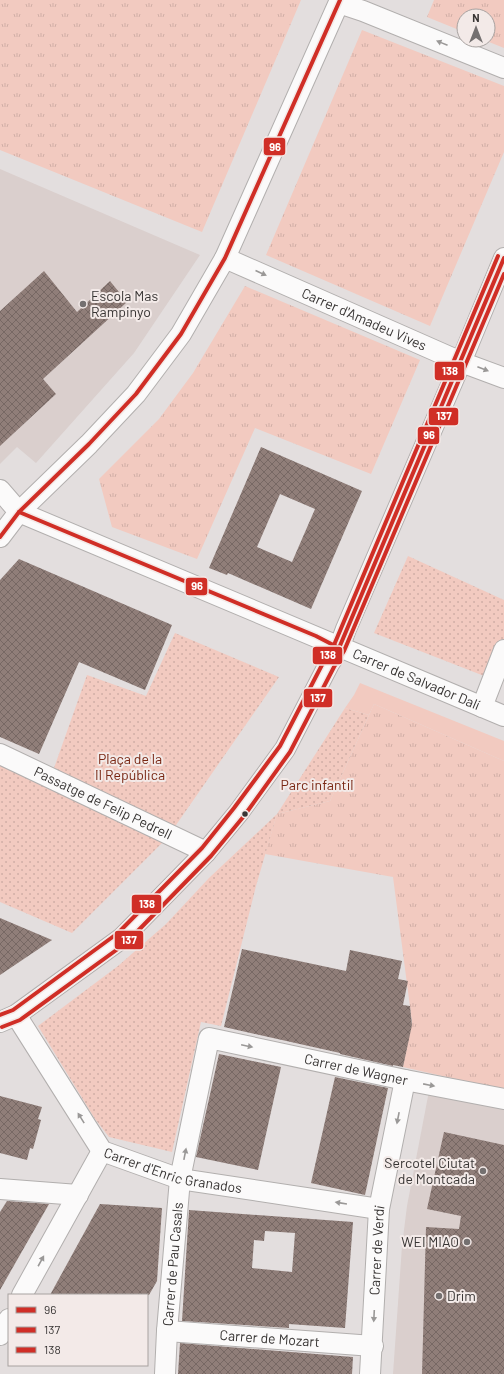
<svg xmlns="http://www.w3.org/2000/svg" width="504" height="1374" font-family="Barlow,sans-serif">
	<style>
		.built { fill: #dacfcd }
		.grass { fill: url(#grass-tufts) }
		.park { fill: url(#park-dots) }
		.garden { fill: #f2cac0 }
		.building { fill: url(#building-cross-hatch); fill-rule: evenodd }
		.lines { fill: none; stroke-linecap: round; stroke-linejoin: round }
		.street-casing { stroke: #b2afae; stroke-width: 22 }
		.street { stroke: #fbfafa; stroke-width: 20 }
		.bus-1-casing { stroke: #f3eae8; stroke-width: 7 }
		.bus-2-casing { stroke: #f3eae8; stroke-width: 7 }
		.bus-3-casing { stroke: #f3eae8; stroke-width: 7 }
		.bus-1 { stroke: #d02e26; stroke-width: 4 }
		.bus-2 { stroke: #d02e26; stroke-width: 4 }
		.bus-3 { stroke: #d02e26; stroke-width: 4 }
		.oneway { fill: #9a9897 }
		.poi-dot { fill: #747070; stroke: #f3eae8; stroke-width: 1.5 }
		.bus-dot { fill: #383534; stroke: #f3eae8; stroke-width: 1.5 }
		.labels { text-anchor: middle; stroke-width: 4; stroke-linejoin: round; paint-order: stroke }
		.poi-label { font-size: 14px; fill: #383534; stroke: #f3eae8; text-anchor: start }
		.street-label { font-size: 14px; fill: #383534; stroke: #f3eae8 }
		.park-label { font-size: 14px; fill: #782612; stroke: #f3eae8 }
		.line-badge { stroke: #f3eae8; stroke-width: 1.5 }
		.badge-label { font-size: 11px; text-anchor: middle; font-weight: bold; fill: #fff }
	</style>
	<defs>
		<pattern id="grass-tufts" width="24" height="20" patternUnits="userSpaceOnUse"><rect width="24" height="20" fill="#f2cac0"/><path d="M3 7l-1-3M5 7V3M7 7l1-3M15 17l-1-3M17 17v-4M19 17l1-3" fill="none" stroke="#d0aea6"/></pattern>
		<pattern id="park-dots" width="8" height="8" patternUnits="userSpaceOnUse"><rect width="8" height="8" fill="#f2cac0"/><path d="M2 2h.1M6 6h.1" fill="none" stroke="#d0aea6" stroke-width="1.8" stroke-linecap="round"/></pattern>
		<pattern id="building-cross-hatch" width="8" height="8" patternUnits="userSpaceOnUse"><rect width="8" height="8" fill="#907e79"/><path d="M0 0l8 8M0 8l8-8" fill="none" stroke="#776864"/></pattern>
	</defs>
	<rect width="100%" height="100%" fill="#e3dede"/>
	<g class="built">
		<path d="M0 169 200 255 134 353 36 463 17 447 0 464Z"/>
		<path d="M429 1091 504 1108V1374H393L402 1246 407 1206Z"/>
	</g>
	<g class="grass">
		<path d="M0 0H301L202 232 0 150Z"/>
		<path d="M434 0H504V48L484 40H488V16H464V32L427 17Z"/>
		<path d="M362 30 504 86V152L430 326 266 255Z"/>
		<path d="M245 286 420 360 371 474 255 428 197 559 112 527 99 479 159 419 193 373Z"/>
		<path d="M374 704 504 761V1090L403 1067 412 1022 393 877 265 854 277 814 330 801Z"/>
	</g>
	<g class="park">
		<path d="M408 556 504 600V664L497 681 374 633Z"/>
		<path d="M175 633 279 677 167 838 72 933 0 902V744L54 768 87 675 146 696Z"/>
		<path d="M345 708 369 715 330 801 277 814 256 886 221 1026 201 1022 172 1152 109 1137 95 1119 38 1026 118 966 166 924 209 878 277 814Z"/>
	</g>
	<path class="garden" d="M360 683 504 741V761L374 704 369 715 345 708 354 695Z"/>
	<g class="building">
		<path d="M44 271 77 312 110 281 127 302 43 379 56 394 0 446V311Z"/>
		<path d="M261 447 362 491 311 609 228 573 227 575 209 568ZM280 494 315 509 292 562 257 547Z"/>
		<path d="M19 559 172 625 145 690 79 662 39 754 0 737V580Z"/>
		<path d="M0 918 52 940 0 975Z"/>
		<path d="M242 949 346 971 350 950 402 961 398 979 408 981 403 1005 410 1006 412 1025 403 1067 393 1065V1066L340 1054V1053L224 1027Z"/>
		<path d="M219 1054 281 1067 258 1170 196 1157Z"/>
		<path d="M335 1077 388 1088 365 1195 311 1183Z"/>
		<path d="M0 1096 42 1107 38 1119 41 1120 33 1149 30 1148 27 1160 0 1153Z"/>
		<path d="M444 1132 504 1145V1374H422L426 1227 459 1229 461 1216 427 1209Z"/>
		<path d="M7 1201 49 1204 0 1290V1212Z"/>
		<path d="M100 1204 162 1208 157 1281 149 1295H50Z"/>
		<path d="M189 1210 353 1222 345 1328 289 1324V1328L182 1321ZM265 1231 295 1233 292 1272 252 1268 254 1240 264 1241Z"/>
		<path d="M180 1343 353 1357 352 1374H178Z"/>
	</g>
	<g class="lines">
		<g class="street-casing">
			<g id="street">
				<path d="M339 3 363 11 504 68"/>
				<path id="s1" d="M225 258 461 362 504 378"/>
				<path id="s2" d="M0 490 19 512 504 716"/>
				<path d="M0 537 19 512 89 444 136 394 181 334 225 258 340 0"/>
				<path d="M482 707 504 650"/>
				<path id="s3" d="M0 754 206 852"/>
				<path id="s4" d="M16 1015 102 1151 180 1179 379 1209"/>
				<path d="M0 1022 16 1015 122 938 206 852 239 812 285 749 329 664 339 648 346 629 461 362 504 258"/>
				<path d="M0 1189 78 1195"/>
				<path d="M22 1295 102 1151"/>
				<path id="s5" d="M167 1331 373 1346"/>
				<path d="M0 1335 9 1319"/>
				<path id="s6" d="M165 1374 167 1331 180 1179 209 1038 405 1080 504 1099"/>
				<path id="s7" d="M370 1374 379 1209 405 1080"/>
			</g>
		</g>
		<use href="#street" class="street"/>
		<g class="bus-1-casing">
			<g id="bus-1">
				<path d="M19 512 316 636 339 648 504 258"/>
				<path d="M0 537 19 512 89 444 136 394 181 334 225 258 340 0"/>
			</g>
		</g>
		<g class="bus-2-casing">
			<path id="bus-2" d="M2 1027 20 1020 126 943 211 856 244 816 290 752 334 667 344 651 504 274"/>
		</g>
		<g class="bus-3-casing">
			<path id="bus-3" d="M0 1015 13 1010 118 933 202 848 234 808 280 746 324 661 334 645 498 256"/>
		</g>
		<use href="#bus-1" class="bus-1"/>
		<use href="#bus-2" class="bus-2"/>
		<use href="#bus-3" class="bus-3"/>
	</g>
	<defs><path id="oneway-solid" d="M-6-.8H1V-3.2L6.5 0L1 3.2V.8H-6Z"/></defs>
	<g class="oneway">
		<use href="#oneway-solid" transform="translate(442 43) rotate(-158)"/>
		<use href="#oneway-solid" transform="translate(261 273) rotate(24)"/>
		<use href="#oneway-solid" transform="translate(483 369) rotate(21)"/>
		<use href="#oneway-solid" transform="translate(247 1046) rotate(12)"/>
		<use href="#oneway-solid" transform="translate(429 1085) rotate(11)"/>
		<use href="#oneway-solid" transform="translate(81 1118) rotate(-122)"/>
		<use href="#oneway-solid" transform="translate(398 1118) rotate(101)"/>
		<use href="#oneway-solid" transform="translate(185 1154) rotate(-79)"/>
		<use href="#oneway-solid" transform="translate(341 1203) rotate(-171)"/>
		<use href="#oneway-solid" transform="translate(41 1261) rotate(-61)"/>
		<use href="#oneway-solid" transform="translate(374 1316) rotate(93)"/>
	</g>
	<g class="poi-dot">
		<circle cx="83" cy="304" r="4"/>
		<circle cx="483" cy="1171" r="4"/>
		<circle cx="467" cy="1242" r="4"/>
		<circle cx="439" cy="1296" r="4"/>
	</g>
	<circle class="bus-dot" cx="245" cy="814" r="3.5"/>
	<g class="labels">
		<g class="poi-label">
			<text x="91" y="301">Escola Mas<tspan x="91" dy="16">Rampinyo</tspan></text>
			<text x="475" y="1168" text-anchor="end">Sercotel Ciutat<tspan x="475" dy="16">de Montcada</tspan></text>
			<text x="459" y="1247" text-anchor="end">WEI MIAO</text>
			<text x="447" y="1301">Drim</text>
		</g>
		<g class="street-label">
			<text dy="5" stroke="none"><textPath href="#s1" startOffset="152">Carrer d'Amadeu Vives</textPath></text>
			<text dy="5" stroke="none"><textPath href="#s2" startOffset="460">Carrer de Salvador Dalí</textPath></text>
			<text dy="5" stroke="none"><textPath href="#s3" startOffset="114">Passatge de Felip Pedrell</textPath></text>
			<text dy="5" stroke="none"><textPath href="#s6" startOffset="490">Carrer de Wagner</textPath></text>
			<text dy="5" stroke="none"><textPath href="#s4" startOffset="235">Carrer d'Enric Granados</textPath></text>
			<text dy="5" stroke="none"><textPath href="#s7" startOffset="124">Carrer de Verdi</textPath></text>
			<text dy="5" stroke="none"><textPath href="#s6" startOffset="110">Carrer de Pau Casals</textPath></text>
			<text dy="5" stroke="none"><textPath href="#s5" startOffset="103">Carrer de Mozart</textPath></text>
		</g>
		<g class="park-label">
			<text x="130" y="764">Plaça de la<tspan x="130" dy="16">II República</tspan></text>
			<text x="317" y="790">Parc infantil</text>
		</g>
	</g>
	<g class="line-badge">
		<rect x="263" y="137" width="23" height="19" rx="4" fill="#d02e26"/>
		<rect x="434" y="361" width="31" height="20" rx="4" fill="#d02e26"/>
		<rect x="428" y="407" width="31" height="19" rx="4" fill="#d02e26"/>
		<rect x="417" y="426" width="23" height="19" rx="4" fill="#d02e26"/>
		<rect x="185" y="577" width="23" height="19" rx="4" fill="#d02e26"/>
		<rect x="312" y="646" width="31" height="19" rx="4" fill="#d02e26"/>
		<rect x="303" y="688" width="30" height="20" rx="4" fill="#d02e26"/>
		<rect x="131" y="894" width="31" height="20" rx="4" fill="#d02e26"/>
		<rect x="114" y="930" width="30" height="20" rx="4" fill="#d02e26"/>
	</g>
	<g class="badge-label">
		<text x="275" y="151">96</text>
		<text x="450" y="375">138</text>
		<text x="444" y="420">137</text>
		<text x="429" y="439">96</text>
		<text x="197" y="590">96</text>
		<text x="328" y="659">138</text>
		<text x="318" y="702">137</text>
		<text x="147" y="908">138</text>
		<text x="129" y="944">137</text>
	</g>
	<rect x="8" y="1294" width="140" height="72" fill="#f3eae8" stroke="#a8a2a0"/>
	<rect x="16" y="1307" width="20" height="6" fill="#d02e26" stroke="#a8a2a0"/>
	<text x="44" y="1314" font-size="12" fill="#383534">96</text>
	<rect x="16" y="1327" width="20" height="6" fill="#d02e26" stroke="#a8a2a0"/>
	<text x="44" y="1334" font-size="12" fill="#383534">137</text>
	<rect x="16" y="1347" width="20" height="6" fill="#d02e26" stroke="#a8a2a0"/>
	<text x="44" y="1354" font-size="12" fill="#383534">138</text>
	<g transform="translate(476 28)"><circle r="19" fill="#f3eae8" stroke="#a8a2a0"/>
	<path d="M0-3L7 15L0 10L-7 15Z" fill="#747070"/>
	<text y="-6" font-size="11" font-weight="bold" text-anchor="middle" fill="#383534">N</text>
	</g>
</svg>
